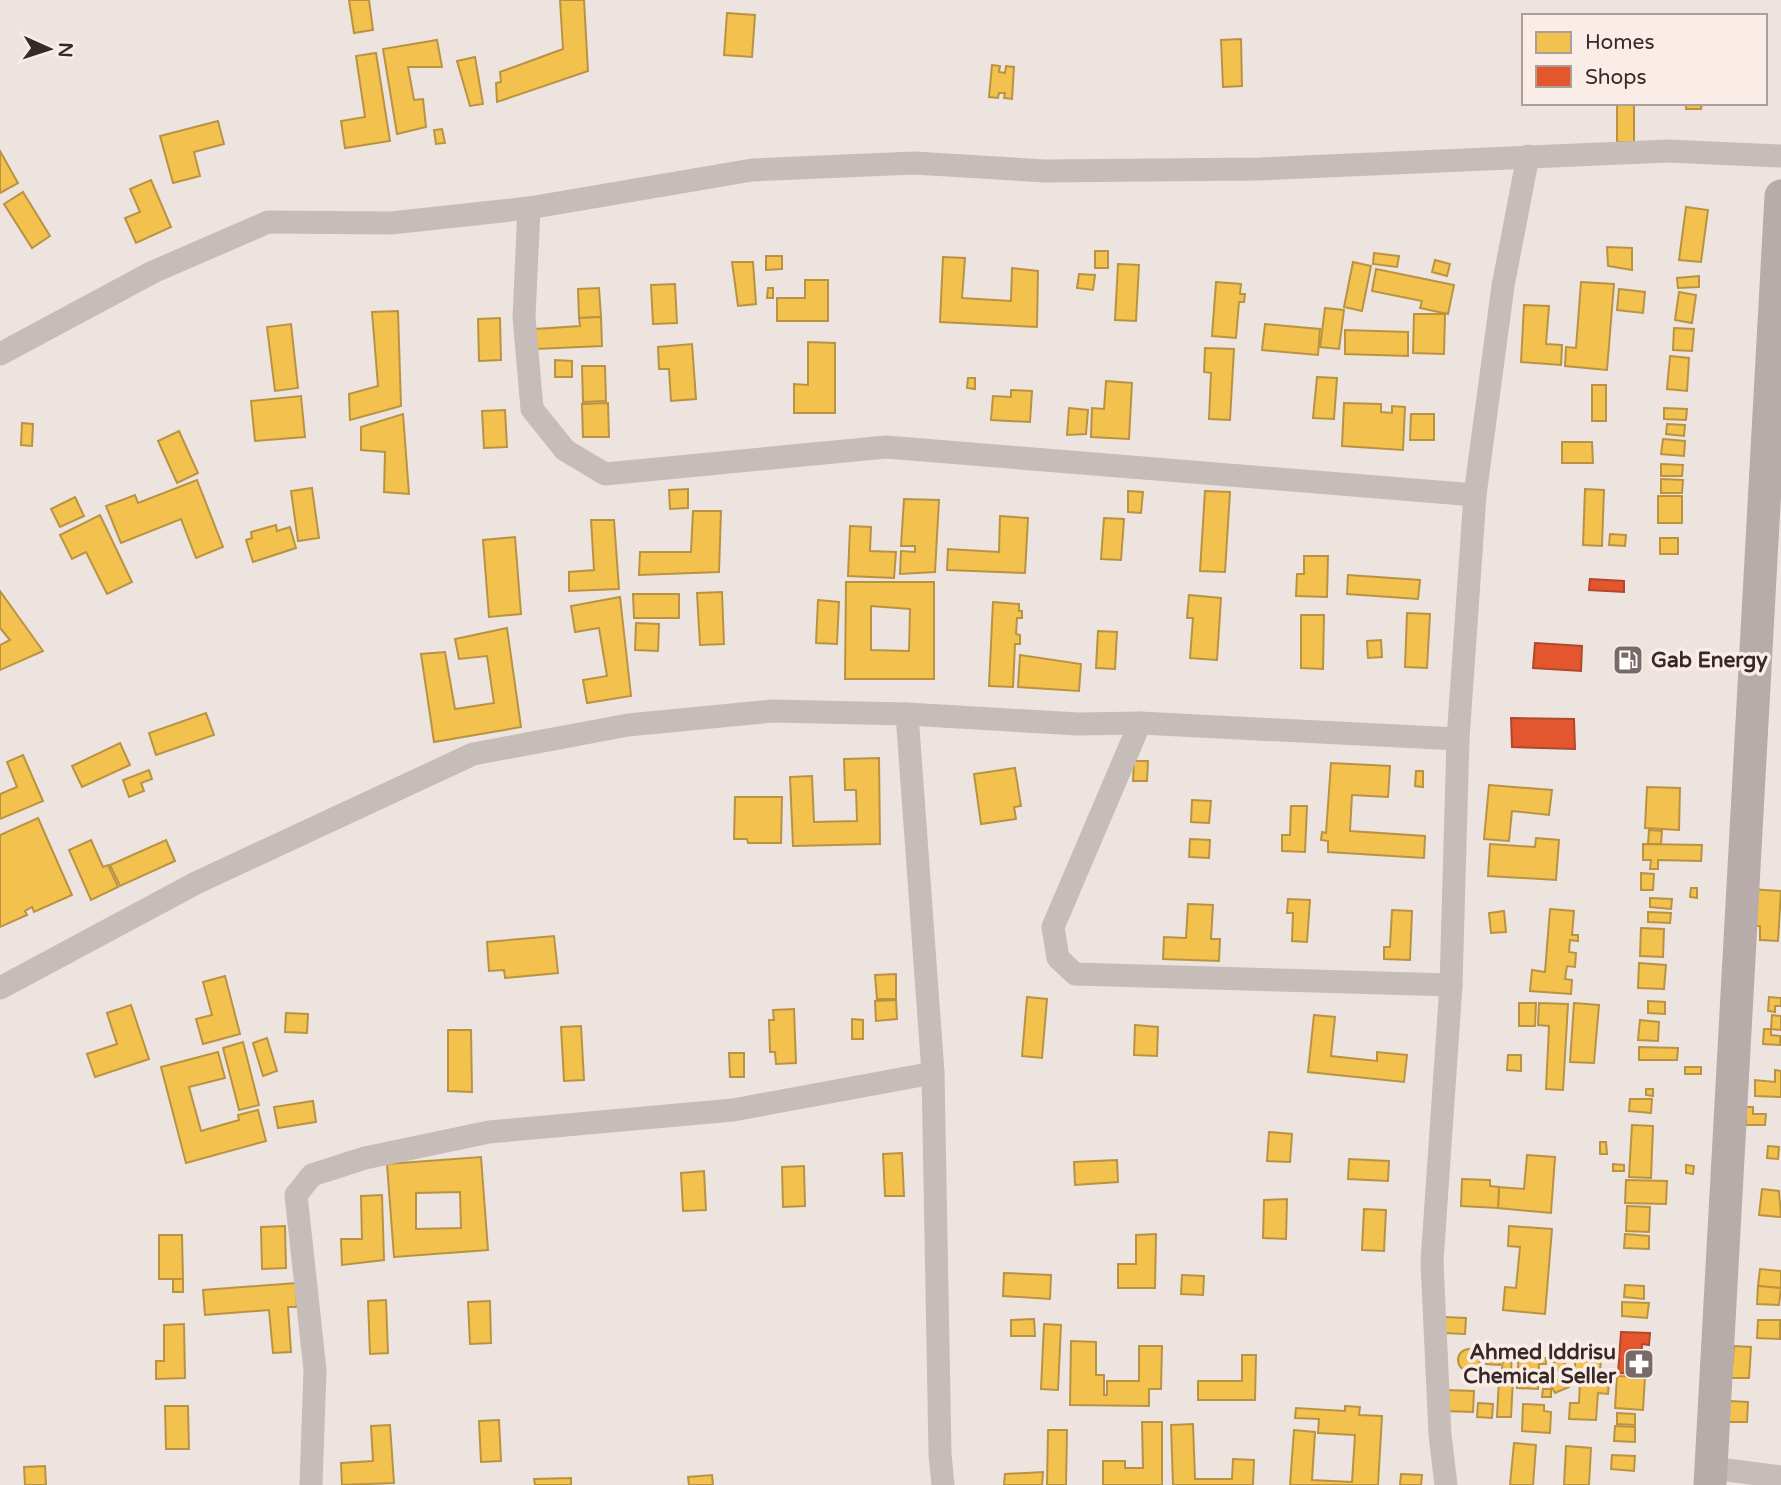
<svg xmlns="http://www.w3.org/2000/svg" width="1781" height="1485" font-family="'Varela Round',sans-serif">
	<style>
		.homes { fill: #f2c14e; stroke: #ba9342; stroke-width: 2; fill-rule: evenodd }
		.shops { fill: #e4572e; stroke: #b0492c; stroke-width: 2 }
		.lines { fill: none; stroke-linecap: round; stroke-linejoin: round }
		.street { stroke: #c6bdb9; stroke-width: 23 }
		.secondary { stroke: #b7aca9; stroke-width: 33 }
		.labels { text-anchor: middle; stroke-width: 7; stroke-linejoin: round; paint-order: stroke }
		.poi-label { font-size: 21px; font-weight: bold; fill: #372927; stroke: #faede7; text-anchor: start }
	</style>
	<rect width="100%" height="100%" fill="#ede4e0"/>
	<g class="homes">
		<path d="M349 0H369L373 30 354 33Z"/>
		<path d="M560 0H584L588 71 497 102 496 83 501 82 500 72 563 49Z"/>
		<path d="M727 13 755 15 752 57 724 55Z"/>
		<path d="M1241 39 1242 86 1223 87 1221 40Z"/>
		<path d="M437 40 442 67H408L414 100 423 99 426 127 397 134 383 49Z"/>
		<path d="M376 53 390 141 345 148 341 121 365 117 356 56Z"/>
		<path d="M475 57 483 104 470 106 457 61Z"/>
		<path d="M992 65 1000 66 999 72 1005 73 1006 66 1014 67 1012 99 1004 98 1005 93H999L998 98 989 97Z"/>
		<rect x="1617" y="103" width="17" height="39"/>
		<path d="M1686 103H1702L1701 109H1686Z"/>
		<path d="M218 121 224 144 194 152 200 176 173 183 160 136Z"/>
		<path d="M442 129 445 143 436 144 434 130Z"/>
		<path d="M0 151 18 183 0 193Z"/>
		<path d="M151 180 171 227 136 243 125 218 140 212 130 189Z"/>
		<path d="M23 192 50 236 32 248 4 204Z"/>
		<path d="M1686 207 1708 210 1701 262 1679 260Z"/>
		<path d="M1607 247 1632 248V270L1608 266Z"/>
		<rect x="1095" y="251" width="13" height="17"/>
		<path d="M1374 253 1399 256 1397 267 1373 264Z"/>
		<path d="M766 256H782V269L766 270Z"/>
		<path d="M943 257 965 258 962 298 1011 301 1012 268 1038 271 1037 327 940 322Z"/>
		<path d="M1435 260 1450 264 1447 276 1432 272Z"/>
		<path d="M732 262H753L756 304 738 306Z"/>
		<path d="M1353 262 1371 266 1362 311 1344 307Z"/>
		<path d="M1118 264 1139 265 1136 321 1115 320Z"/>
		<path d="M1376 269 1454 285 1448 314 1420 308 1422 301 1372 291Z"/>
		<path d="M1079 274 1095 275 1093 290 1077 288Z"/>
		<path d="M1699 276V287L1678 288 1677 278Z"/>
		<path d="M805 280H828V321H777V298H805Z"/>
		<path d="M1216 282 1241 284 1240 294H1245L1244 302H1239L1236 338 1212 336Z"/>
		<path d="M1581 282 1614 284 1607 370 1565 366 1566 347 1576 348Z"/>
		<path d="M675 284 677 323 653 324 651 285Z"/>
		<path d="M599 288 601 317 579 318 578 289Z"/>
		<path d="M768 288H773V298H767Z"/>
		<path d="M1619 289 1645 292 1643 313 1617 310Z"/>
		<path d="M1679 292 1696 295 1692 323 1675 320Z"/>
		<path d="M1524 305 1549 306 1546 344 1562 345 1561 365 1521 362Z"/>
		<path d="M1325 308 1344 310 1339 349 1320 347Z"/>
		<path d="M398 311 401 406 350 420 349 394 378 386 372 312Z"/>
		<path d="M1414 314H1445L1444 354 1413 353Z"/>
		<path d="M601 317 602 346 536 349 535 329 580 326 579 318Z"/>
		<path d="M500 318 501 360 479 361 478 319Z"/>
		<path d="M291 324 298 388 275 391 267 327Z"/>
		<path d="M1265 324 1320 329 1318 355 1262 350Z"/>
		<path d="M1674 328 1694 329 1692 351 1673 350Z"/>
		<path d="M1345 330 1408 332V356L1345 354Z"/>
		<path d="M808 342 835 343V413H794V384L808 385Z"/>
		<path d="M692 344 696 399 671 401 669 369H659L658 347Z"/>
		<path d="M1205 348 1234 349 1230 420 1209 419 1211 373 1204 372Z"/>
		<path d="M1670 356 1689 358 1687 391 1667 389Z"/>
		<path d="M555 360 572 361V377H555Z"/>
		<path d="M582 366H605L606 401 583 402Z"/>
		<path d="M1317 377 1337 378 1334 419 1313 418Z"/>
		<path d="M968 378H975V389L967 388Z"/>
		<path d="M1106 381 1132 383 1129 439 1091 437 1092 408 1104 409Z"/>
		<rect x="1592" y="385" width="14" height="36"/>
		<path d="M1011 390 1032 391 1030 422 991 420 993 396 1011 397Z"/>
		<path d="M301 396 305 437 255 441 251 401Z"/>
		<path d="M608 403 609 437H583L582 404Z"/>
		<path d="M1344 403 1381 404V412L1392 413V406L1405 407 1403 450 1342 446Z"/>
		<path d="M1069 408 1088 410 1086 434 1067 435Z"/>
		<path d="M1664 408 1687 409 1686 420 1664 419Z"/>
		<path d="M505 410 507 447 484 448 482 411Z"/>
		<path d="M403 414 409 494 384 492 385 452 361 450V427Z"/>
		<path d="M1411 414H1434V440H1410Z"/>
		<path d="M22 423 33 424 32 446 21 445Z"/>
		<path d="M1667 424 1685 425 1684 436 1666 434Z"/>
		<path d="M179 431 198 473 177 483 158 441Z"/>
		<path d="M1663 439 1685 441 1684 456 1661 454Z"/>
		<path d="M1562 442H1592L1593 463H1562Z"/>
		<path d="M1661 464 1683 465 1682 476H1661Z"/>
		<path d="M1661 479 1683 480 1682 493H1661Z"/>
		<path d="M197 480 223 547 196 558 181 519 121 543 106 506 135 495 138 503Z"/>
		<path d="M312 488 319 538 298 541 291 491Z"/>
		<path d="M688 489V508L670 509 669 490Z"/>
		<path d="M1585 489 1604 490 1602 546 1583 545Z"/>
		<path d="M1128 491 1143 492 1141 513 1128 512Z"/>
		<path d="M1205 491 1230 492 1225 572 1200 571Z"/>
		<rect x="1658" y="496" width="24" height="27"/>
		<path d="M75 497 84 516 60 527 51 509Z"/>
		<path d="M904 499 939 500 935 572 900 574 901 551 915 552V546H901Z"/>
		<path d="M693 511H721L719 572 639 575 640 552H691Z"/>
		<path d="M100 515 132 582 107 594 86 552 72 559 60 535Z"/>
		<path d="M1000 516 1028 518 1025 573 947 570 948 549 999 552Z"/>
		<path d="M1104 518 1124 519 1121 560 1101 559Z"/>
		<path d="M591 520H614L619 589 569 591V572L594 570Z"/>
		<path d="M276 525 277 531 290 527 296 548 253 562 246 540 252 538 251 532Z"/>
		<path d="M850 526 871 527 870 551 896 552 894 578 848 576Z"/>
		<path d="M1610 534 1626 535 1625 546 1609 545Z"/>
		<path d="M515 537 521 614 489 617 483 540Z"/>
		<rect x="1660" y="538" width="18" height="16"/>
		<path d="M1304 556H1328L1327 597 1296 596 1297 574H1304Z"/>
		<path d="M1348 575 1420 580 1418 599 1347 594Z"/>
		<path d="M846 582H934V679H845ZM871 606 910 609 909 651 871 650Z"/>
		<path d="M0 591 43 651 0 670V645L10 640 0 628Z"/>
		<path d="M722 592 724 644 700 645 697 593Z"/>
		<path d="M633 594H679V618H634Z"/>
		<path d="M1189 595 1221 598 1217 660 1190 658 1193 618H1187Z"/>
		<path d="M620 597 631 696 587 703 583 680 607 676 599 628 575 632 571 606Z"/>
		<path d="M818 600 839 602 837 644 816 643Z"/>
		<path d="M993 602 1019 604V611H1022V618H1017L1016 634 1020 635V644H1015L1013 687 989 686Z"/>
		<path d="M1407 613 1430 614 1427 668 1405 667Z"/>
		<path d="M1301 615H1324L1323 669 1301 668Z"/>
		<path d="M636 623 659 624 658 651 635 650Z"/>
		<path d="M507 628 521 727 434 742 421 654 445 652 455 709 494 703 487 656 459 659 455 639Z"/>
		<path d="M1098 631 1117 632 1115 669 1096 668Z"/>
		<path d="M1381 640 1382 657 1368 658 1367 641Z"/>
		<path d="M1020 655 1081 664 1079 691 1018 687Z"/>
		<path d="M206 713 214 735 156 755 149 733Z"/>
		<path d="M120 743 130 765 82 787 72 766Z"/>
		<path d="M23 755 43 801 0 819V794L17 787 7 762Z"/>
		<path d="M879 758 880 844 793 846 790 777 812 776 814 822 857 821 856 790H845L844 759Z"/>
		<path d="M1134 761H1148L1147 781H1133Z"/>
		<path d="M1331 763 1390 766 1388 797 1352 795 1350 831 1425 836 1424 858 1328 852V841L1321 840 1322 832 1326 833Z"/>
		<path d="M1015 768 1021 806 1014 807 1016 819 981 824 974 774Z"/>
		<path d="M149 770 152 779 141 783 144 791 129 797 123 780Z"/>
		<path d="M1416 771H1423V787L1415 786Z"/>
		<path d="M1489 785 1552 790 1549 815 1512 811 1509 841 1484 839Z"/>
		<path d="M1647 787 1680 788 1679 830 1645 828Z"/>
		<path d="M735 797H782L781 843H748L747 839H734Z"/>
		<path d="M1192 800 1211 801 1209 823 1191 822Z"/>
		<path d="M1291 806H1307L1305 852 1282 851V835H1290Z"/>
		<path d="M38 818 72 895 34 912 32 907 25 911 27 915 0 927V835Z"/>
		<path d="M1649 830 1662 831 1661 844H1648Z"/>
		<path d="M1536 838 1559 840 1556 880 1488 876 1490 844 1535 847Z"/>
		<path d="M1190 839 1210 840 1209 858 1189 857Z"/>
		<path d="M91 840 103 867 108 865 118 887 91 900 69 850Z"/>
		<path d="M166 840 175 861 120 886 110 865Z"/>
		<path d="M1643 844 1702 845 1701 861 1658 860V869H1650L1651 860H1643Z"/>
		<path d="M1641 873 1654 874 1653 890H1641Z"/>
		<path d="M1691 888H1697V898L1690 897Z"/>
		<path d="M1750 889 1781 891 1778 941 1760 940V926H1748Z"/>
		<path d="M1650 898 1672 899 1671 909 1650 907Z"/>
		<path d="M1288 899 1310 900 1307 942 1292 941 1293 913H1287Z"/>
		<path d="M1188 904 1213 905 1211 939H1220L1219 961 1163 959 1164 937 1186 938Z"/>
		<path d="M1550 909 1574 911 1572 935H1578V941L1570 940 1569 952 1576 953 1575 967 1567 966 1565 979 1572 980 1571 994 1530 991 1532 970 1545 972Z"/>
		<path d="M1392 910 1412 911 1410 960 1384 959V947H1390Z"/>
		<path d="M1504 911 1506 932 1491 933 1489 913Z"/>
		<path d="M1648 912 1671 913 1670 923 1648 922Z"/>
		<path d="M1641 928 1664 929 1663 957 1640 956Z"/>
		<path d="M554 936 558 973 505 978 504 970 489 971 487 942Z"/>
		<path d="M1639 963 1666 965 1664 989 1638 988Z"/>
		<path d="M896 974V999H877L875 975Z"/>
		<path d="M225 976 240 1034 203 1044 196 1019 212 1015 203 982Z"/>
		<path d="M1027 997 1047 999 1042 1058 1022 1056Z"/>
		<path d="M1769 997 1781 998V1006H1775V1012L1768 1011Z"/>
		<path d="M896 1000 897 1019 876 1021 875 1001Z"/>
		<path d="M1648 1001 1665 1002V1014L1648 1013Z"/>
		<path d="M1519 1003H1536L1535 1026H1519Z"/>
		<path d="M1539 1003 1568 1004 1563 1090 1546 1089 1549 1026 1538 1025Z"/>
		<path d="M1574 1003 1599 1005 1594 1063 1570 1062Z"/>
		<path d="M131 1005 149 1059 95 1077 87 1054 117 1044 107 1013Z"/>
		<path d="M794 1009 796 1063 776 1064 775 1052H770L769 1020H774L773 1010Z"/>
		<path d="M286 1013 308 1014 307 1033 285 1032Z"/>
		<path d="M1314 1015 1335 1017 1331 1056 1377 1061V1052L1407 1055 1404 1082 1308 1072Z"/>
		<path d="M1772 1015 1781 1016V1030L1771 1029Z"/>
		<path d="M852 1019 863 1020V1039H852Z"/>
		<path d="M1640 1020 1659 1022 1658 1041 1638 1040Z"/>
		<path d="M1135 1025 1158 1027 1157 1056 1134 1055Z"/>
		<path d="M581 1026 584 1080 564 1081 561 1027Z"/>
		<path d="M1764 1029H1771V1035L1780 1036V1045L1763 1044Z"/>
		<path d="M448 1030H471L472 1092 448 1091Z"/>
		<path d="M267 1038 277 1071 263 1076 253 1043Z"/>
		<path d="M243 1042 259 1105 239 1110 223 1048Z"/>
		<path d="M1639 1047 1678 1048 1677 1060H1639Z"/>
		<path d="M218 1052 225 1078 189 1087 201 1131 239 1120 238 1115 258 1110 266 1141 186 1163 161 1067Z"/>
		<path d="M729 1053H744V1077H730Z"/>
		<path d="M1508 1055H1521V1071L1507 1070Z"/>
		<rect x="1685" y="1067" width="16" height="7"/>
		<path d="M1775 1070 1781 1071V1097L1755 1096V1080L1775 1082Z"/>
		<path d="M1646 1089H1653V1096L1646 1095Z"/>
		<path d="M1630 1099H1652L1651 1113 1629 1111Z"/>
		<path d="M313 1101 316 1122 278 1128 274 1107Z"/>
		<path d="M1746 1107H1753V1114H1766L1765 1125H1746Z"/>
		<path d="M1632 1125 1653 1126 1651 1178 1629 1177Z"/>
		<path d="M1269 1132 1292 1134 1290 1162 1267 1161Z"/>
		<path d="M1600 1142H1606L1607 1154H1600Z"/>
		<path d="M1768 1146 1779 1147 1778 1159 1767 1158Z"/>
		<path d="M902 1153 904 1196H885L883 1154Z"/>
		<path d="M1527 1155 1555 1157 1551 1213 1498 1208 1499 1187 1524 1189Z"/>
		<path d="M481 1157 488 1250 394 1257 387 1164ZM460 1192 461 1228 416 1229V1193Z"/>
		<path d="M1349 1159 1389 1161 1388 1181 1348 1179Z"/>
		<path d="M1117 1160 1118 1182 1075 1185 1074 1162Z"/>
		<path d="M1613 1164 1624 1165V1171H1613Z"/>
		<path d="M1686 1165 1694 1166 1693 1174 1686 1173Z"/>
		<path d="M804 1166 805 1206 783 1207 782 1167Z"/>
		<path d="M704 1171 706 1210 683 1211 681 1173Z"/>
		<path d="M1462 1179 1490 1180V1186L1499 1187 1498 1208 1461 1206Z"/>
		<path d="M1626 1180 1667 1181 1666 1204 1625 1203Z"/>
		<path d="M1762 1189 1779 1191 1781 1217 1759 1215Z"/>
		<path d="M382 1195 384 1260 342 1265 341 1239H362L361 1196Z"/>
		<path d="M1287 1199 1286 1239 1263 1238 1264 1200Z"/>
		<path d="M1627 1206 1650 1207 1649 1232 1626 1231Z"/>
		<path d="M1364 1209 1386 1210 1384 1251 1362 1250Z"/>
		<path d="M285 1226 286 1268 262 1269 261 1227Z"/>
		<path d="M1509 1226 1552 1229 1545 1314 1503 1310 1505 1287 1516 1288 1520 1247 1508 1246Z"/>
		<path d="M1156 1234 1155 1288H1118V1264H1136V1235Z"/>
		<path d="M1625 1234 1649 1236V1249L1624 1248Z"/>
		<path d="M159 1235H182L183 1279H159Z"/>
		<path d="M1760 1269 1781 1271V1288L1758 1286Z"/>
		<path d="M1004 1273 1051 1275 1050 1299 1003 1296Z"/>
		<path d="M1182 1275 1204 1276 1203 1295 1181 1294Z"/>
		<rect x="173" y="1279" width="10" height="13"/>
		<path d="M296 1283 297 1307H288L291 1352 273 1353 269 1310 205 1315 203 1290Z"/>
		<path d="M1625 1285 1644 1286V1299L1624 1297Z"/>
		<path d="M1758 1286 1781 1288 1779 1305 1757 1304Z"/>
		<path d="M386 1300 388 1353 370 1354 368 1301Z"/>
		<path d="M490 1301 491 1343 470 1344 468 1302Z"/>
		<path d="M1622 1302 1649 1303 1647 1318 1622 1316Z"/>
		<path d="M1444 1317 1466 1318 1465 1334 1443 1333Z"/>
		<path d="M1034 1319 1035 1336H1011V1320Z"/>
		<path d="M1758 1320H1780V1339L1757 1338Z"/>
		<path d="M184 1324 185 1378 156 1379V1361H164V1325Z"/>
		<path d="M1044 1324 1061 1325 1058 1390 1041 1389Z"/>
		<path d="M1071 1341 1096 1342V1375H1104V1395H1107V1381H1139V1346H1162L1161 1389H1149V1406L1070 1405Z"/>
		<path d="M1734 1346 1751 1347 1749 1378H1731Z"/>
		<path d="M1519 1347 1542 1348V1358H1546V1364H1539L1538 1389 1517 1388Z"/>
		<path d="M1576 1349 1601 1350 1600 1382H1609L1608 1394 1598 1393 1596 1420 1569 1419 1570 1403H1579L1580 1380H1574Z"/>
		<circle cx="1469" cy="1360" r="11"/>
		<path d="M1242 1355H1256L1255 1400H1198V1381H1242Z"/>
		<path d="M1487 1356 1501 1357 1500 1365 1486 1364Z"/>
		<path d="M1503 1357H1512L1511 1370 1502 1369Z"/>
		<path d="M1554 1361 1565 1362V1371L1553 1370Z"/>
		<path d="M1548 1371 1554 1372V1380H1547Z"/>
		<path d="M1617 1376 1645 1377 1643 1410 1615 1408Z"/>
		<path d="M1564 1377 1569 1387 1555 1393 1550 1384Z"/>
		<path d="M1499 1378 1513 1379 1511 1417H1497Z"/>
		<path d="M1543 1389H1551V1397H1542Z"/>
		<path d="M1445 1390 1474 1391 1473 1412 1443 1411Z"/>
		<path d="M1729 1401 1748 1402 1747 1422H1729Z"/>
		<path d="M1478 1403 1493 1404 1492 1418 1477 1417Z"/>
		<path d="M1523 1404 1544 1405V1411L1551 1412 1550 1433 1522 1431Z"/>
		<path d="M165 1406H188L189 1449H166Z"/>
		<path d="M1345 1406 1360 1407 1359 1415 1382 1416 1378 1485H1290L1294 1430 1315 1432 1312 1480 1352 1482 1355 1435 1318 1433 1319 1419 1295 1418 1296 1408 1345 1411Z"/>
		<path d="M1617 1413 1635 1414V1425L1617 1424Z"/>
		<path d="M499 1420 501 1461 481 1462 479 1421Z"/>
		<path d="M1142 1422H1162V1485H1103V1461H1125V1468H1143Z"/>
		<path d="M1193 1424 1195 1479H1232L1233 1459 1254 1460 1253 1485H1173L1171 1425Z"/>
		<path d="M390 1425 394 1483 342 1485 341 1463 373 1461 371 1426Z"/>
		<path d="M1615 1426 1635 1427V1442L1614 1441Z"/>
		<path d="M1048 1430H1067L1066 1485H1047Z"/>
		<path d="M1514 1443 1536 1445 1533 1485H1510Z"/>
		<path d="M1566 1446 1591 1448 1589 1485H1564Z"/>
		<path d="M1612 1455 1635 1456 1634 1471 1611 1469Z"/>
		<path d="M45 1466 46 1485H25L24 1467Z"/>
		<path d="M1043 1472 1042 1485H1004L1005 1474Z"/>
		<path d="M1401 1474 1422 1475 1421 1485H1400Z"/>
		<path d="M712 1475 713 1485H689L688 1477Z"/>
		<path d="M571 1478V1485H535L534 1479Z"/>
	</g>
	<g class="shops">
		<path d="M1590 579 1624 581V592L1589 590Z"/>
		<path d="M1535 643 1582 646 1581 671 1533 668Z"/>
		<path d="M1511 718 1574 719 1575 749 1512 747Z"/>
		<path d="M1621 1332 1650 1333 1649 1345 1642 1344 1641 1374 1618 1373Z"/>
	</g>
	<g class="lines">
		<g class="street">
			<path d="M529 208 524 317 532 409 565 450 605 474 886 447 1475 495"/>
			<path d="M0 354 153 272 268 222 391 223 529 208 752 170 914 163 1045 171 1259 169 1668 151 1781 156"/>
			<path d="M907 714 933 1073 940 1454 943 1485"/>
			<path d="M1140 723 1053 927 1058 958 1075 974 1451 985"/>
			<path d="M0 988 196 883 473 754 628 725 773 711 907 714 1078 724 1140 723 1458 739"/>
			<path d="M1711 1468 1781 1477"/>
			<path d="M311 1485 315 1370 296 1195 312 1175 365 1158 489 1132 733 1110 933 1073"/>
			<path d="M1446 1485 1440 1435 1432 1262 1451 985 1458 739 1475 495 1503 286 1528 156"/>
		</g>
		<path class="secondary" d="M1710 1485 1781 196"/>
	</g>
	<defs>
		<g id="fuel-square" transform="scale(1.575)"><rect x="-9" y="-9" width="18" height="18" rx="4" fill="#776a68" stroke="#faede7"/><path d="M-5.5-6h7V0h2V4h1.3V-2.5L3-4.5l.8-.8L6-3V5H2.5V1h-1V6h-7ZM-4.2-4.7v3.2H.2V-4.7Z" fill="#fff"/></g>
		<g id="pharmacy-square" transform="scale(1.575)"><rect x="-9" y="-9" width="18" height="18" rx="4" fill="#776a68" stroke="#faede7"/><path d="M-2-6h4v4h4v4h-4v4h-4v-4h-4v-4h4Z" fill="#fff"/></g>
	</defs>
	<g fill-rule="evenodd">
		<use href="#fuel-square" x="1628" y="660"/>
		<use href="#pharmacy-square" x="1639" y="1364"/>
	</g>
	<g class="labels">
		<g class="poi-label">
			<text x="1651" y="667">Gab Energy</text>
			<text x="1616" y="1359" text-anchor="end">Ahmed Iddrisu<tspan x="1616" dy="24">Chemical Seller</tspan></text>
		</g>
	</g>
	<rect x="1522" y="14" width="245" height="91" fill="#faede7" stroke="#ac9f9a" stroke-width="2"/>
	<rect x="1536" y="32" width="35" height="21" fill="#f2c14e" stroke="#ac9f9a" stroke-width="2"/>
	<text x="1585" y="49" font-size="21" fill="#372927">Homes</text>
	<rect x="1536" y="66" width="35" height="21" fill="#e4572e" stroke="#ac9f9a" stroke-width="2"/>
	<text x="1585" y="84" font-size="21" fill="#372927">Shops</text>
	<g transform="translate(49 49) rotate(93)" stroke="#faede7" stroke-width="5" paint-order="stroke">
	<path d="M0-5L12 26L0 18L-12 26Z" fill="#372927"/>
	<text y="-10" font-size="19" font-weight="bold" text-anchor="middle" fill="#372927">N</text>
	</g>
</svg>
